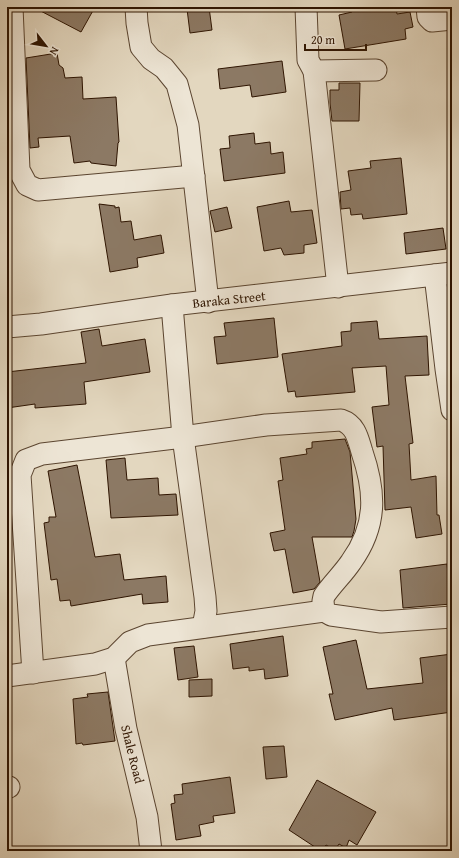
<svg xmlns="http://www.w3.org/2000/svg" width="459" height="858" font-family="'Gentium Book Plus',serif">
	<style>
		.building { fill: #8c7964; stroke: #2e1401 }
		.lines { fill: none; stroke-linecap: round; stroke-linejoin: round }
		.street-casing { stroke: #5b4530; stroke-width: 23 }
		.street { stroke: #ede5d5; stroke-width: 21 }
		.labels { text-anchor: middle; stroke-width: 3; stroke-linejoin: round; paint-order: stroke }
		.street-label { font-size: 13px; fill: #2e1401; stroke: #ede5d5 }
	</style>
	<rect width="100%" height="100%" fill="#e3d7bf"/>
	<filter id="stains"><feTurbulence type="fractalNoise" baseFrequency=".005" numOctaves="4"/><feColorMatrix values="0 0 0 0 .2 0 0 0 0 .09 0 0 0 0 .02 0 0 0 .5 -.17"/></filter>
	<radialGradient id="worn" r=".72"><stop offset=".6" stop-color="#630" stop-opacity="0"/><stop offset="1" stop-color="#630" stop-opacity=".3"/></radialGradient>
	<g class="building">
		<path d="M33 7H95L81 32Z"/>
		<path d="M209 7 212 30 190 33 187 9Z"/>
		<path d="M351 7H396L397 14 410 12 413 27 405 29 406 39 345 49 339 15 352 12Z"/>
		<path d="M57 53 59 65 63 68 65 78 82 77 83 99 116 97 119 142 118 143 116 166 91 163 90 161 74 163 70 136 38 138 39 147 30 148 26 58Z"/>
		<path d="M282 61 286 92 252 97 250 85 220 89 218 69Z"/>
		<path d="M339 83H360L359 121H332L330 103V90H339Z"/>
		<path d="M254 133 255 144 270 142 271 154 283 152 285 173 224 181 220 149 230 148 229 136Z"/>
		<path d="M401 158 407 214 363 219 362 214 351 215 350 208 341 209 340 192 351 190 348 171 371 168 370 161Z"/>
		<path d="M289 201 291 212 312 210 317 243 304 245V253L284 255 281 248 264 251 257 207Z"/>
		<path d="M99 204 115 206V208L119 207 121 222 131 221 134 240 161 235 164 253 137 258 138 267 110 272Z"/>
		<path d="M227 207 232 228 215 232 210 211Z"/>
		<path d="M443 228 446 249 406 254 404 233Z"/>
		<path d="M274 318 278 357 217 364 214 337 226 336 224 323Z"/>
		<path d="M377 321 379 339 427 336 429 375 405 376 413 443 409 444 411 480 436 476 437 515H439L442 534 416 538 411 507 385 510 383 446 377 447 372 407 389 405 386 366 352 368 355 392 296 397 295 391 288 392 282 354 342 346 341 332 351 331V323Z"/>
		<path d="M99 329 102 346 145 339 150 372 84 382 86 404 35 408V404L7 408V372L86 363 81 332Z"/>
		<path d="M345 439 350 452 356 519 354 531 352 537H312L320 582 314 589 293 593 285 549 274 551 270 533 285 530 278 481 283 480 280 458 307 454 306 449 312 448V442Z"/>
		<path d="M125 458 127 480 158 478 159 495 176 494 178 515 111 518 106 460Z"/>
		<path d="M77 465 95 557 120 554 124 580 166 576 168 602 143 604 142 594 71 606 70 600 60 601 57 579 51 580 44 523 49 522V517H56L48 471Z"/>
		<path d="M447 564 451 604 403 608 400 570Z"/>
		<path d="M283 636 288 676 265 679 264 669 249 671V667L233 669 230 644Z"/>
		<path d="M356 640 367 689 423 683 420 658 452 654V712L394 720 392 708 335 720 329 694H333L323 647Z"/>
		<path d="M194 646 198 677 178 680 174 648Z"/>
		<path d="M212 679V696L189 697V680Z"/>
		<path d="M108 692 115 741 83 745 82 743 76 744 73 699 88 697 87 694Z"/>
		<path d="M284 746 287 777 266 779 263 747Z"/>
		<path d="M230 777 235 813 213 816 214 822 199 825 201 836 176 840 171 804 175 803 174 795 183 794 182 784Z"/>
		<path d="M317 780 376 812 357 845 349 840 346 848 339 844 335 850 326 845 322 851H321L289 830Z"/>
	</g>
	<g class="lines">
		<g class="street-casing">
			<g id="street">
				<path d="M12 7 19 170 27 185 38 190 194 176"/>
				<path d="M136 7 137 23 141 47 151 59 164 68 177 84 188 125 208 302"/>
				<path d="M306 7 308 60 314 71 376 70"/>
				<path d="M427 7 428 17 432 21 452 19"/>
				<path d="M314 71 338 287"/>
				<path d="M435 275 446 369 452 410"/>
				<path d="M172 305 183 437 205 597 206 611 203 627"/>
				<path d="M7 327 41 324 172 305 452 273"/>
				<path d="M114 658 126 729 147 817 151 851"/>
				<path d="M33 673 20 475 26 460 42 454 183 437 266 425 341 420C356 425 358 439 362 452 376 493 377 526 351 562 343 574 332 584 324 596L323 601 324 611 331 615 381 622 452 617"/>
				<path d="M7 676 95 664 114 658 130 642 148 635 324 611"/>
				<path d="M7 788 9 787"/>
			</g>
		</g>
		<use href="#street" class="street"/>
	</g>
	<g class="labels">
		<g class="street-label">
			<text transform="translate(229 299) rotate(-6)" y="5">Baraka Street</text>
			<text transform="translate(133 754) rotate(76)" y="5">Shale Road</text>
		</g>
	</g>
	<rect width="459" height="858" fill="none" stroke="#e3d7bf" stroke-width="24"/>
	<rect x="8" y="8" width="443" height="842" fill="none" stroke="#2e1401" stroke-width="2"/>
	<rect x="12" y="12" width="435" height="834" fill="none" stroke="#2e1401"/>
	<g transform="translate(46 46) rotate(121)" stroke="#ede5d5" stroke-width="3" paint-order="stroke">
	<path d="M0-3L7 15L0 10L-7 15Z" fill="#2e1401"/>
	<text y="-6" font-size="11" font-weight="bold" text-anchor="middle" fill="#2e1401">N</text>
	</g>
	<path d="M305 44v6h61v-6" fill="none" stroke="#2e1401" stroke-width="2"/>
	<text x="311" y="44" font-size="12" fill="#2e1401" stroke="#ede5d5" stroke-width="3" paint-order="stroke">20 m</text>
	<rect width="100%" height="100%" filter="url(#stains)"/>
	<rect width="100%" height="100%" fill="url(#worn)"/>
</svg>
